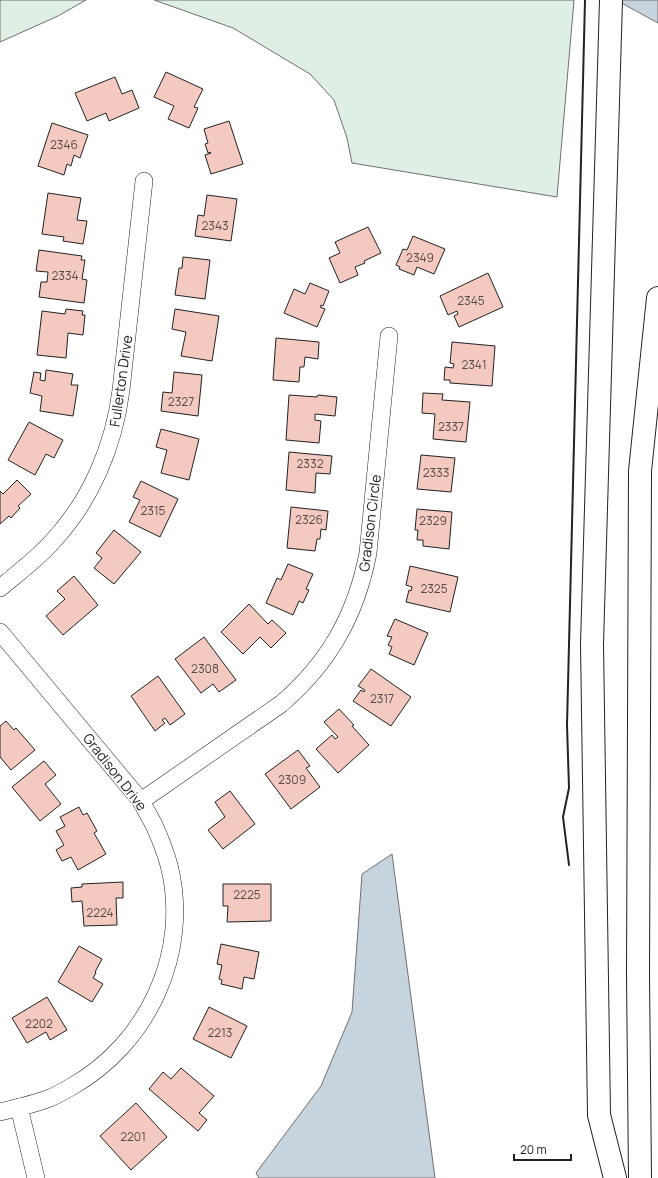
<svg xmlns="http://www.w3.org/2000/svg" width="658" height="1178" font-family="Manrope,sans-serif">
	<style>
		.green { fill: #e0efe3; stroke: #6f6f6f }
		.water { fill: #c7d3dd; stroke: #6f6f6f }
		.building { fill: #f3c9c0; stroke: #222 }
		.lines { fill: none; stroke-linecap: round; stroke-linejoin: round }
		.street-casing { stroke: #222; stroke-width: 18 }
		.highway-casing { stroke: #222; stroke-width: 24 }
		.street { stroke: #fff; stroke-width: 17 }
		.highway { stroke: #fff; stroke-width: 22 }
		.wall { stroke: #222; stroke-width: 2 }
		.labels { text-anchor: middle; stroke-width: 3; stroke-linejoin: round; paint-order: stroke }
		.number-label { font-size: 12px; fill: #564c4a }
		.street-label { font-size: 14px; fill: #222; stroke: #fff }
	</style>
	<rect width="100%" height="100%" fill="#fff"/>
	<g class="green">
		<path d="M0 0H86L58 16 0 42Z"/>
		<path d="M154 0H574L557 197 352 163 347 138 334 100 310 74 233 28Z"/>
	</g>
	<g class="water">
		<path d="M616 0H658V23Z"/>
		<path d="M392 854 435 1178H259L256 1173 321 1086 352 1012 362 874Z"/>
	</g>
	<g class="building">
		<path d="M166 72 203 89 194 107 198 108 189 128 168 119 174 106 154 97Z"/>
		<path d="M115 77 122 94 132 90 139 108 109 121 106 113 87 121 75 93Z"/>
		<path d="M229 121 243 164 211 174 205 155 211 153 210 152 208 153 205 144 208 143 204 129Z"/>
		<path d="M52 123 88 135 80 158 74 155 71 166 67 164 64 175 38 166Z"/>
		<path d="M48 193 81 198 77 220 87 221 83 244 63 241 64 237 42 234Z"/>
		<path d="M207 195 237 199 231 241 195 236 198 215 204 216Z"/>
		<path d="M368 227 381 253 364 261 365 263 355 267 358 275 340 283 329 258 340 253 335 242Z"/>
		<path d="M413 236 445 249 434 274 417 267 414 275 399 269 400 267 396 265 403 249 407 250Z"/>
		<path d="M39 250 82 256 81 260H85L82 279 87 280 84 303 39 297 41 282H47L48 272 36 271Z"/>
		<path d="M183 257 210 260 205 299 175 295 179 268H182Z"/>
		<path d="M488 273 503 307 459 327 454 316 458 314 457 311 448 315 440 296Z"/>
		<path d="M310 283 329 291 323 306 321 305 320 307 325 309 317 327 284 313 294 289 305 294Z"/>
		<path d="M66 309 83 311 82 315H85L83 335 68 333 66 358 37 355 42 311 65 314Z"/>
		<path d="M175 309 219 316 212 361 181 356 186 332 172 329Z"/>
		<path d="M276 338 319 342 318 359 305 357 304 367H300L299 382 273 380Z"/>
		<path d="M452 342 495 346 492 386 450 383V380H444L445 367 453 368 454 364 450 363Z"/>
		<path d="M46 370 73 374 71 385H78L73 416 40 411 42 396 30 393 34 372 41 373 40 380 45 381Z"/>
		<path d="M174 372 202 375 198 416 161 411 163 392 172 393Z"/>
		<path d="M423 393 443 394 442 400 470 402 466 442 433 439 435 414 422 413Z"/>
		<path d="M289 395 317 397 318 395 337 397 335 416 315 414V420L321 421 319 443 286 440Z"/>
		<path d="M29 422 63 440 54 458 46 454 35 475 8 460Z"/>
		<path d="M161 429 199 439 189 480 161 473 167 450 156 447Z"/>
		<path d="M289 452 332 456 330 474 316 473 315 493 286 490Z"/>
		<path d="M421 455 455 458 451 492 417 489Z"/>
		<path d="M17 480 31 494 18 506 20 508 11 518 9 516 0 524V491L3 494Z"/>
		<path d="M141 481 178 499 160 537 129 522 140 500 133 497Z"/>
		<path d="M291 507 328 511 326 530 321 529 320 539H317L315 551 287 548Z"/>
		<path d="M417 509 452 512 449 549 423 546V540H417L418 530H415Z"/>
		<path d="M114 530 141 552 114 584 94 568 102 558 96 553Z"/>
		<path d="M288 564 313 574 306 589 309 590 303 603 299 601 293 615 266 603 277 578 281 580Z"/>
		<path d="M410 566 458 577 450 612 406 602 409 590 411 591 412 587 406 585Z"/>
		<path d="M74 576 98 605 63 635 46 616 65 599 57 591Z"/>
		<path d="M249 604 268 624 272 620 286 633 271 648 260 637 243 654 221 632Z"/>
		<path d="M395 619 428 633 414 665 389 654 392 647 388 645 392 637 387 636Z"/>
		<path d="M204 637 236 680 219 692 213 684 201 693 175 659Z"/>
		<path d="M371 669 411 697 391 726 353 701 361 690 364 692 365 690 358 686Z"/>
		<path d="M158 676 185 714 170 725 165 718 162 720 165 723 155 731 131 696Z"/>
		<path d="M339 709 354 725 352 726 369 745 338 773 316 749 332 735 335 739 338 737 324 722Z"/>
		<path d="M6 721 14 730 16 728 35 750 11 770 0 757V726Z"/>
		<path d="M298 750 310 766 306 768 320 787 291 809 265 774Z"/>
		<path d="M44 761 56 775 45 784 61 804 40 821 12 787Z"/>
		<path d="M230 791 255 824 223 849 208 830 225 817 215 802Z"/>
		<path d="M79 807 83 815 87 813 97 831 94 833 106 854 78 870 71 857 62 861 56 850 64 845 56 831 65 826 60 817Z"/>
		<path d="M123 882V898H116L117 925 84 926 82 901 72 902 71 888 82 887V884Z"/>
		<path d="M223 884H271V921L227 922 228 906H223Z"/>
		<path d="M221 944 259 952 254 979 244 977 242 989 221 984 222 980 219 979 222 965 217 964Z"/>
		<path d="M79 946 102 959 95 972 96 973 93 978 103 984 92 1002 58 982Z"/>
		<path d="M47 997 67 1030 50 1040 46 1032 27 1043 12 1018Z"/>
		<path d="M209 1007 247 1026 231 1058 193 1039Z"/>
		<path d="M181 1068 214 1096 199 1113 207 1120 198 1131 149 1089 163 1072 171 1079Z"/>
		<path d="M136 1103 167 1137 131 1170 100 1136Z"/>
	</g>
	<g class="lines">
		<g class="street-casing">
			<g id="street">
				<path d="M0 588C18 573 37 559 53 541 91 500 114 446 121 390L144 181"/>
				<path d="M0 632 141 801C145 809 150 817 154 825 160 838 165 851 169 865 191 952 148 1044 71 1087 64 1091 57 1095 50 1098 34 1104 17 1108 0 1112"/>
				<path d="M141 801 281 704C329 663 356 615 368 553L389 336"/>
				<path d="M19 1107 36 1178"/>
			</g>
		</g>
		<g class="highway-casing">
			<g id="highway">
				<path d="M611 0 592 644 599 1115 615 1178"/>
				<path d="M640 1178 638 974 640 471 658 298"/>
			</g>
		</g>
		<use href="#street" class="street"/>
		<use href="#highway" class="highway"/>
		<path class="wall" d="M569 865 563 817 569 788 567 725 585 0"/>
	</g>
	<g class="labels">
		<g class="number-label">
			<text x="64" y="149">2346</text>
			<text x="215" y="230">2343</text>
			<text x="420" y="262">2349</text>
			<text x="65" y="280">2334</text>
			<text x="471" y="305">2345</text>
			<text x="474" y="369">2341</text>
			<text x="181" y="406">2327</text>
			<text x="451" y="431">2337</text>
			<text x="310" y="468">2332</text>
			<text x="436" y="477">2333</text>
			<text x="153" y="515">2315</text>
			<text x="309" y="524">2326</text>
			<text x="433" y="525">2329</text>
			<text x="434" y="593">2325</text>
			<text x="205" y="673">2308</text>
			<text x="382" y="703">2317</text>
			<text x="292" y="784">2309</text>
			<text x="247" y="899">2225</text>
			<text x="100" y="917">2224</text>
			<text x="39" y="1028">2202</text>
			<text x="220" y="1037">2213</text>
			<text x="133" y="1141">2201</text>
		</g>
		<g class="street-label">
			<text transform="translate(121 381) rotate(-82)" y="5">Fullerton Drive</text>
			<text transform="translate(370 523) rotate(-83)" y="5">Gradison Circle</text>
			<text transform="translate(115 772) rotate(52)" y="5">Gradison Drive</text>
		</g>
	</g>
	<path d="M514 1154v6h57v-6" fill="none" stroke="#222222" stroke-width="2"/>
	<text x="520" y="1154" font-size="12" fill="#222222" stroke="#ffffff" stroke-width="3" paint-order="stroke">20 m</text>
</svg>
